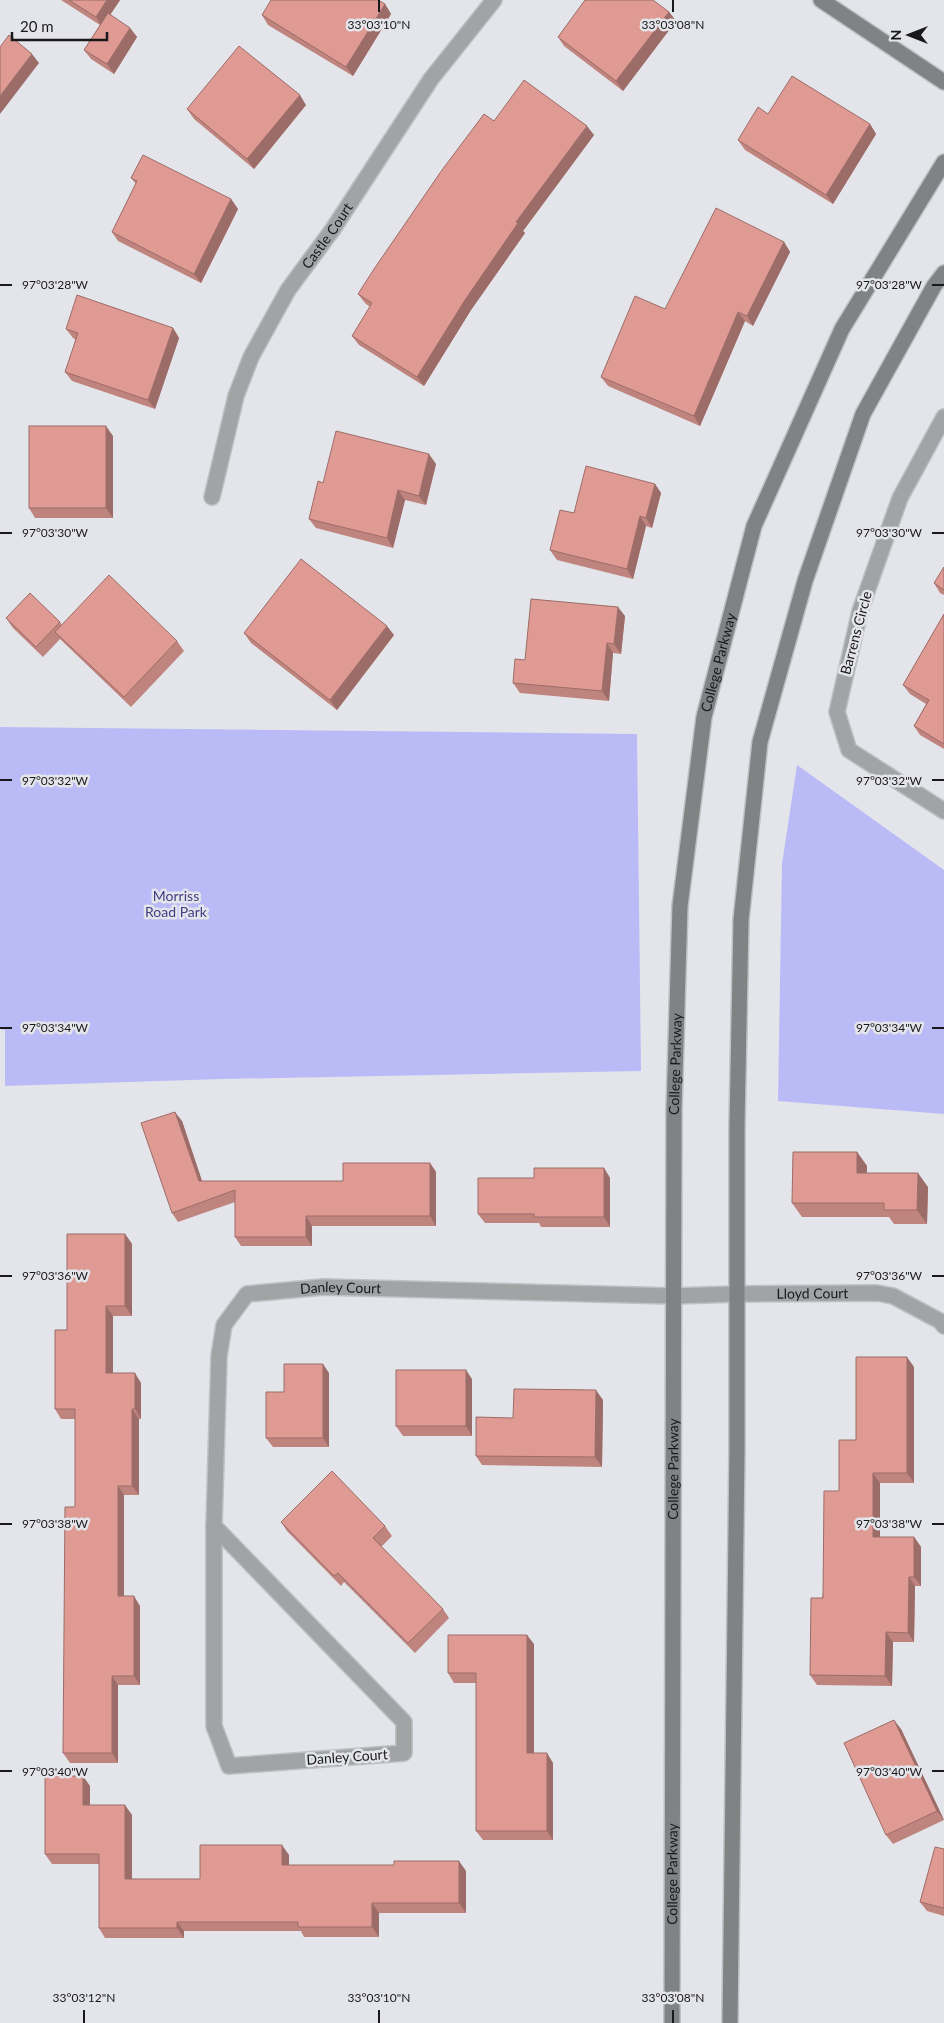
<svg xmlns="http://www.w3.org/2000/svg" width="944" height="2023" font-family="Lato,sans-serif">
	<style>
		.green { fill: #babbf6 }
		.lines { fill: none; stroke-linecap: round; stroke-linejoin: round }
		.street-casing { stroke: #bfc0c5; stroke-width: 18 }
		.secondary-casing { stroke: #bfc0c5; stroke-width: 18 }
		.street { stroke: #a1a3a4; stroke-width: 15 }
		.secondary { stroke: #7f8384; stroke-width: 15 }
		.wall { fill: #c0847f }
		.shaded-wall { fill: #9c6c68 }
		.building { fill: #df9a94; stroke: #9c6c68 }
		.ticks { fill: none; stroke: #19191b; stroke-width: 2 }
		.labels { text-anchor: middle; stroke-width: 5; stroke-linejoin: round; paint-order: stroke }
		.street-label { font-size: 14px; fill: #19191b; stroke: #e4e5ea }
		.park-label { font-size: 14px; fill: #433d84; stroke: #e4e5ea }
		.ticks-label { font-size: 12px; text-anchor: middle; fill: #19191b; stroke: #e4e5ea; stroke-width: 5; stroke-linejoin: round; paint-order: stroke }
	</style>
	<rect width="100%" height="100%" fill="#e4e5ea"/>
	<g class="green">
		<path d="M0 727 637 734 641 1071 222 1079 5 1086V1030L0 1029Z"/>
		<path d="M797 765 944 870V1114L778 1101 782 864Z"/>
	</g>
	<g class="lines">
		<g class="street-casing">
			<g id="street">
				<path d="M944 417 900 498 860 611 837 712 849 750 944 811"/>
				<path id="s1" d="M212 497 236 396 251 357 288 290 333 229 431 79 494 0"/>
				<path id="s2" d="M214 1526 219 1356 224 1325 247 1294 323 1287 673 1296 737 1294 877 1293 893 1296 940 1321 944 1326"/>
				<path d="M214 1526 404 1722V1753L229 1766 214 1726Z"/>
			</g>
		</g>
		<g class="secondary-casing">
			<g id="secondary">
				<path d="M821 0 944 82"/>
				<path id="s3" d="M672 2023 674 1110 680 906 704 717 754 526 842 329 944 162"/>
				<path d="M730 2023 737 1450V1125L741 920 760 742 805 581 863 414 934 286 944 273"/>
			</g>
		</g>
		<use href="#street" class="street"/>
		<use href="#secondary" class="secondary"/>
	</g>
	<g class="wall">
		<path d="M61 0H120L110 15 130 28 137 37 114 74 91 59 84 50 100 25Z"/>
		<path d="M385 4 391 14 353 76 268 25 262 15Z"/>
		<path d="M669 12 676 21 623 91 564 46 558 37Z"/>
		<path d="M306 105 254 169 194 119 187 109Z"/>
		<path d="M768 114 870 124 876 134 833 204 745 150 738 140Z"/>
		<path d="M494 121 594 135 523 231 525 233 471 310 424 386 359 345 352 336 370 307 365 303 358 294Z"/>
		<path d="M131 178 231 199 238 209 201 283 118 241 112 232 136 184Z"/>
		<path d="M784 242 790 252 753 326 745 321 700 426 608 386 601 377 665 309Z"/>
		<path d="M173 328 179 338 155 409 72 381 65 372 76 340 73 338 66 329Z"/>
		<path d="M113 436V518H35L29 508Z"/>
		<path d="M436 464 426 505 405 500 393 548 316 528 309 519 323 483Z"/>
		<path d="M655 484 661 493 652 528 646 526 633 579 557 560 550 550 574 513Z"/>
		<path d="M944 567V595L940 593 934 583Z"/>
		<path d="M944 614V749L920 735 914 726 926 704 910 694 903 685Z"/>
		<path d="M625 616 621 654 613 653 609 701 520 693 513 683 525 660Z"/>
		<path d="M6 618 60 622 62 625 177 641 184 651 131 707 60 639 43 657 13 628Z"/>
		<path d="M244 633 394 635 337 710 251 643Z"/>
		<path d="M182 1121 202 1181H343L430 1163 436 1172V1226H312V1246H241L235 1237V1202L178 1222 172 1213Z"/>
		<path d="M857 1152 867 1166V1173L928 1187 927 1224H894L889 1217H802L792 1203Z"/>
		<path d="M604 1168 610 1178V1227H541L539 1223H485L478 1214 534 1178Z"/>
		<path d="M125 1234 132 1244V1316H113V1373L141 1383V1419H139V1495H124V1596L140 1606V1685H118V1763H70L63 1753 75 1507V1419H61L55 1409 67 1330Z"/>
		<path d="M914 1367V1483H880V1537H914L921 1547V1586H915L914 1642H893L892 1686 817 1685 810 1675 839 1491Z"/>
		<path d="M329 1373V1447H273L266 1438 284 1392Z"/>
		<path d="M472 1379V1436H403L396 1426Z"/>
		<path d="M603 1400 602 1467 482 1465 476 1456 513 1418Z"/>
		<path d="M281 1522 385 1526 392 1536 381 1547 443 1609 449 1618 415 1653 344 1582 341 1586 287 1531Z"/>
		<path d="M534 1644V1753L553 1763V1840H483L476 1831V1683H454L448 1673Z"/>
		<path d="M901 1729 944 1820 893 1844 886 1835Z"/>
		<path d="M90 1786V1805L132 1815V1879H200L289 1855V1865L466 1871V1913H379V1937H304L301 1931H184V1938H105L99 1928V1864H52L45 1854Z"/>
		<path d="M944 1849V1916L927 1911 920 1902Z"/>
	</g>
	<g class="shaded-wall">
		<path d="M107 0H120L102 27 96 17Z"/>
		<path d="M385 4 391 14 353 76 346 67Z"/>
		<path d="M669 12 676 21 623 91 616 81Z"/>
		<path d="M130 28 137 37 114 74 107 64Z"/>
		<path d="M32 54 39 63 0 114V96Z"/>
		<path d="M300 95 306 105 254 169 247 159Z"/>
		<path d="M870 124 876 134 833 204 826 195Z"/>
		<path d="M587 126 594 135 523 231 525 233 471 310 424 386 417 377 465 300 516 222Z"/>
		<path d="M231 199 238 209 201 283 194 274Z"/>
		<path d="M784 242 790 252 753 326 747 316Z"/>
		<path d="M738 312 745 321 700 426 694 416Z"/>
		<path d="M173 328 179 338 155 409 148 400Z"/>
		<path d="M106 426 113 436V518L106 508Z"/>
		<path d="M429 454 436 464 426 505 419 496Z"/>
		<path d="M655 484 661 493 652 528 646 518Z"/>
		<path d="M398 490 405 500 393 548 387 538Z"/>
		<path d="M640 516 646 526 633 579 627 569Z"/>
		<path d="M618 607 625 616 621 654 614 644Z"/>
		<path d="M387 626 394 635 337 710 330 700Z"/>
		<path d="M607 643 613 653 609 701 602 691Z"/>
		<path d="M175 1112 182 1121 205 1190 199 1181Z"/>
		<path d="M857 1152 867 1166V1187L857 1173Z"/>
		<path d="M430 1163 436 1172V1226L430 1216Z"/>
		<path d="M604 1168 610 1178V1227L604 1217Z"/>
		<path d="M918 1173 928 1187 927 1224 917 1210Z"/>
		<path d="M306 1216 312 1226V1246L306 1237Z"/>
		<path d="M125 1234 132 1244V1316L125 1306Z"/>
		<path d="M106 1306 113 1316V1383L106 1373Z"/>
		<path d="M907 1357 914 1367V1483L907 1473Z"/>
		<path d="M323 1364 329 1373V1447L323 1438Z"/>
		<path d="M466 1370 472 1379V1436L466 1426Z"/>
		<path d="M135 1373 141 1383V1419L135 1409Z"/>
		<path d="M596 1390 603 1400 602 1467 595 1457Z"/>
		<path d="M132 1409 139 1419V1495L132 1486Z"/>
		<path d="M873 1473 880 1483V1547L873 1537Z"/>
		<path d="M118 1486 124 1495V1606L118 1596Z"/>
		<path d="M914 1537 921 1547V1586L914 1577Z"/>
		<path d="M909 1577 915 1586 914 1642 908 1633Z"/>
		<path d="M134 1596 140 1606V1685L134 1676Z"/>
		<path d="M886 1632 893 1642 892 1686 885 1676Z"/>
		<path d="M527 1635 534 1644V1763L527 1753Z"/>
		<path d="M112 1676 118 1685V1763L112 1753Z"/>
		<path d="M894 1720 901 1729 944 1820 937 1811Z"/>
		<path d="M547 1753 553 1763V1840L547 1831Z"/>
		<path d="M83 1776 90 1786V1815L83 1805Z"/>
		<path d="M125 1805 132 1815V1889L125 1879Z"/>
		<path d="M282 1845 289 1855V1874L282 1865Z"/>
		<path d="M459 1861 466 1871V1913L459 1903Z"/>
		<path d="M372 1903 379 1913V1937L372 1927Z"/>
		<path d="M177 1922 184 1931V1938L177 1928Z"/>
	</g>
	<g class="building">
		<path d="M69 0H107L96 17Z"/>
		<path d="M271 0H378L385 4 346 67 262 15Z"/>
		<path d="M585 0H653L669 12 616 81 558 37Z"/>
		<path d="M108 13 130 28 107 64 84 50Z"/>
		<path d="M9 35 32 54 0 96V47Z"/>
		<path d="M239 46 300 95 247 159 187 109Z"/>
		<path d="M792 76 870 124 826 195 738 140 758 107 768 114Z"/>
		<path d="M524 80 587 126 516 222 518 223 465 300 417 377 352 336 372 303 358 294 374 269 442 170 484 114 494 121Z"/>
		<path d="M143 155 231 199 194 274 112 232 137 181 131 178Z"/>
		<path d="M716 208 784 242 747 316 738 312 694 416 601 377 635 296 665 309Z"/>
		<path d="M77 295 173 328 148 400 65 372 78 333 66 329Z"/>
		<rect x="29" y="426" width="77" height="82"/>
		<path d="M336 431 429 454 419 496 398 490 387 538 309 519 318 481 323 483Z"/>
		<path d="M586 466 655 484 646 518 640 516 627 569 550 550 560 510 574 513Z"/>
		<path d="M301 559 387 626 330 700 244 633Z"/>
		<path d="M944 567V590L934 583Z"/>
		<path d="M109 575 177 641 124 697 55 632Z"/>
		<path d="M30 593 60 622 36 647 6 618Z"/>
		<path d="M531 599 618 607 614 644 607 643 602 691 513 683 515 659 525 660Z"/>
		<path d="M944 614V744L914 726 929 700 903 685Z"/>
		<path d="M175 1112 199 1181H343V1163H430V1216H306V1237H235V1190L172 1213 141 1123Z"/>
		<path d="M793 1152H857V1173H918L917 1210H884V1203H792Z"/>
		<path d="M534 1168H604V1217H534V1214H478V1178H534Z"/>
		<path d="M67 1234H125V1306H106V1373H135V1409H132V1486H118V1596H134V1676H112V1753H63L65 1507H75V1409H55V1330H67Z"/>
		<path d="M856 1357H907V1473H873V1537H914V1577H909L908 1633 886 1632 885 1676 810 1675 811 1598H823L824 1491H839V1440H856Z"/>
		<path d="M284 1364H323V1438H266V1392H284Z"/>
		<rect x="396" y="1370" width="70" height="56"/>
		<path d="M514 1389 596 1390 595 1457 476 1456V1417L513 1418Z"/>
		<path d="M332 1471 385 1526 373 1538 443 1609 408 1643 338 1573 334 1576 281 1522Z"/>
		<path d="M448 1635H527V1753H547V1831H476V1673H448Z"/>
		<path d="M894 1720 937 1811 886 1835 844 1743Z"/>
		<path d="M45 1776H83V1805H125V1879H200V1845H282V1865H394V1861H459V1903H372V1927H298V1922H177V1928H99V1854H45Z"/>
		<path d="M935 1847 944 1849V1908L920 1902Z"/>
	</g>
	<path class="ticks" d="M379 0V12M673 0V12M0 285H12M932 285H944M0 533H12M932 533H944M0 780H12M932 780H944M0 1028H12M932 1028H944M0 1276H12M932 1276H944M0 1524H12M932 1524H944M0 1771H12M932 1771H944M84 2010V2023M379 2010V2023M673 2010V2023"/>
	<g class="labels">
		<g class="street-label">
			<text dy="5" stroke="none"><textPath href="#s1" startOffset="289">Castle Court</textPath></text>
			<text transform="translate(856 633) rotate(-75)" y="5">Barrens Circle</text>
			<text dy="5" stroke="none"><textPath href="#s3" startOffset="1364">College Parkway</textPath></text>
			<text dy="5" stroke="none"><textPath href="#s3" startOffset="959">College Parkway</textPath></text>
			<text dy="5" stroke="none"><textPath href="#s2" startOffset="334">Danley Court</textPath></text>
			<text dy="5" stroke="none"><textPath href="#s2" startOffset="806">Lloyd Court</textPath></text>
			<text dy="5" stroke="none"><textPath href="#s3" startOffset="554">College Parkway</textPath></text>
			<text transform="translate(347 1757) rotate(-4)" y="5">Danley Court</text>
			<text dy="5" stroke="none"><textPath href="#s3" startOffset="149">College Parkway</textPath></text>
		</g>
		<g class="park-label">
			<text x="176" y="901">Morriss<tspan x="176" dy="16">Road Park</tspan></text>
		</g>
	</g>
	<g class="ticks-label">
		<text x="379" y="29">33°03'10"N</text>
		<text x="673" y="29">33°03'08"N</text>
		<text x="889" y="289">97°03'28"W</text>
		<text x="55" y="289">97°03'28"W</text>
		<text x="889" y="537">97°03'30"W</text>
		<text x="55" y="537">97°03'30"W</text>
		<text x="889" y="785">97°03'32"W</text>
		<text x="55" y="785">97°03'32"W</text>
		<text x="889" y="1032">97°03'34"W</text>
		<text x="55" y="1032">97°03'34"W</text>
		<text x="889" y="1280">97°03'36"W</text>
		<text x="55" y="1280">97°03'36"W</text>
		<text x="889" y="1528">97°03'38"W</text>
		<text x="55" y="1528">97°03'38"W</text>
		<text x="889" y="1776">97°03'40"W</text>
		<text x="55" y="1776">97°03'40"W</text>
		<text x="84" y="2002">33°03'12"N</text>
		<text x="379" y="2002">33°03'10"N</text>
		<text x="673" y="2002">33°03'08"N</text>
	</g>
	<g transform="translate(909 35) rotate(270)" stroke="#e4e5ea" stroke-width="4" paint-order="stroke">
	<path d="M0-4L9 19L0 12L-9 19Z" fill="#19191b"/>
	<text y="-8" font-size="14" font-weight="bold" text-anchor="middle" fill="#19191b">N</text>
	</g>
	<path d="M12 32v8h95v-8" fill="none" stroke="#19191b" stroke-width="2.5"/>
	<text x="20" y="32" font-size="15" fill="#19191b" stroke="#e4e5ea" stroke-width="4" paint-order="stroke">20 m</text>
</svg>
